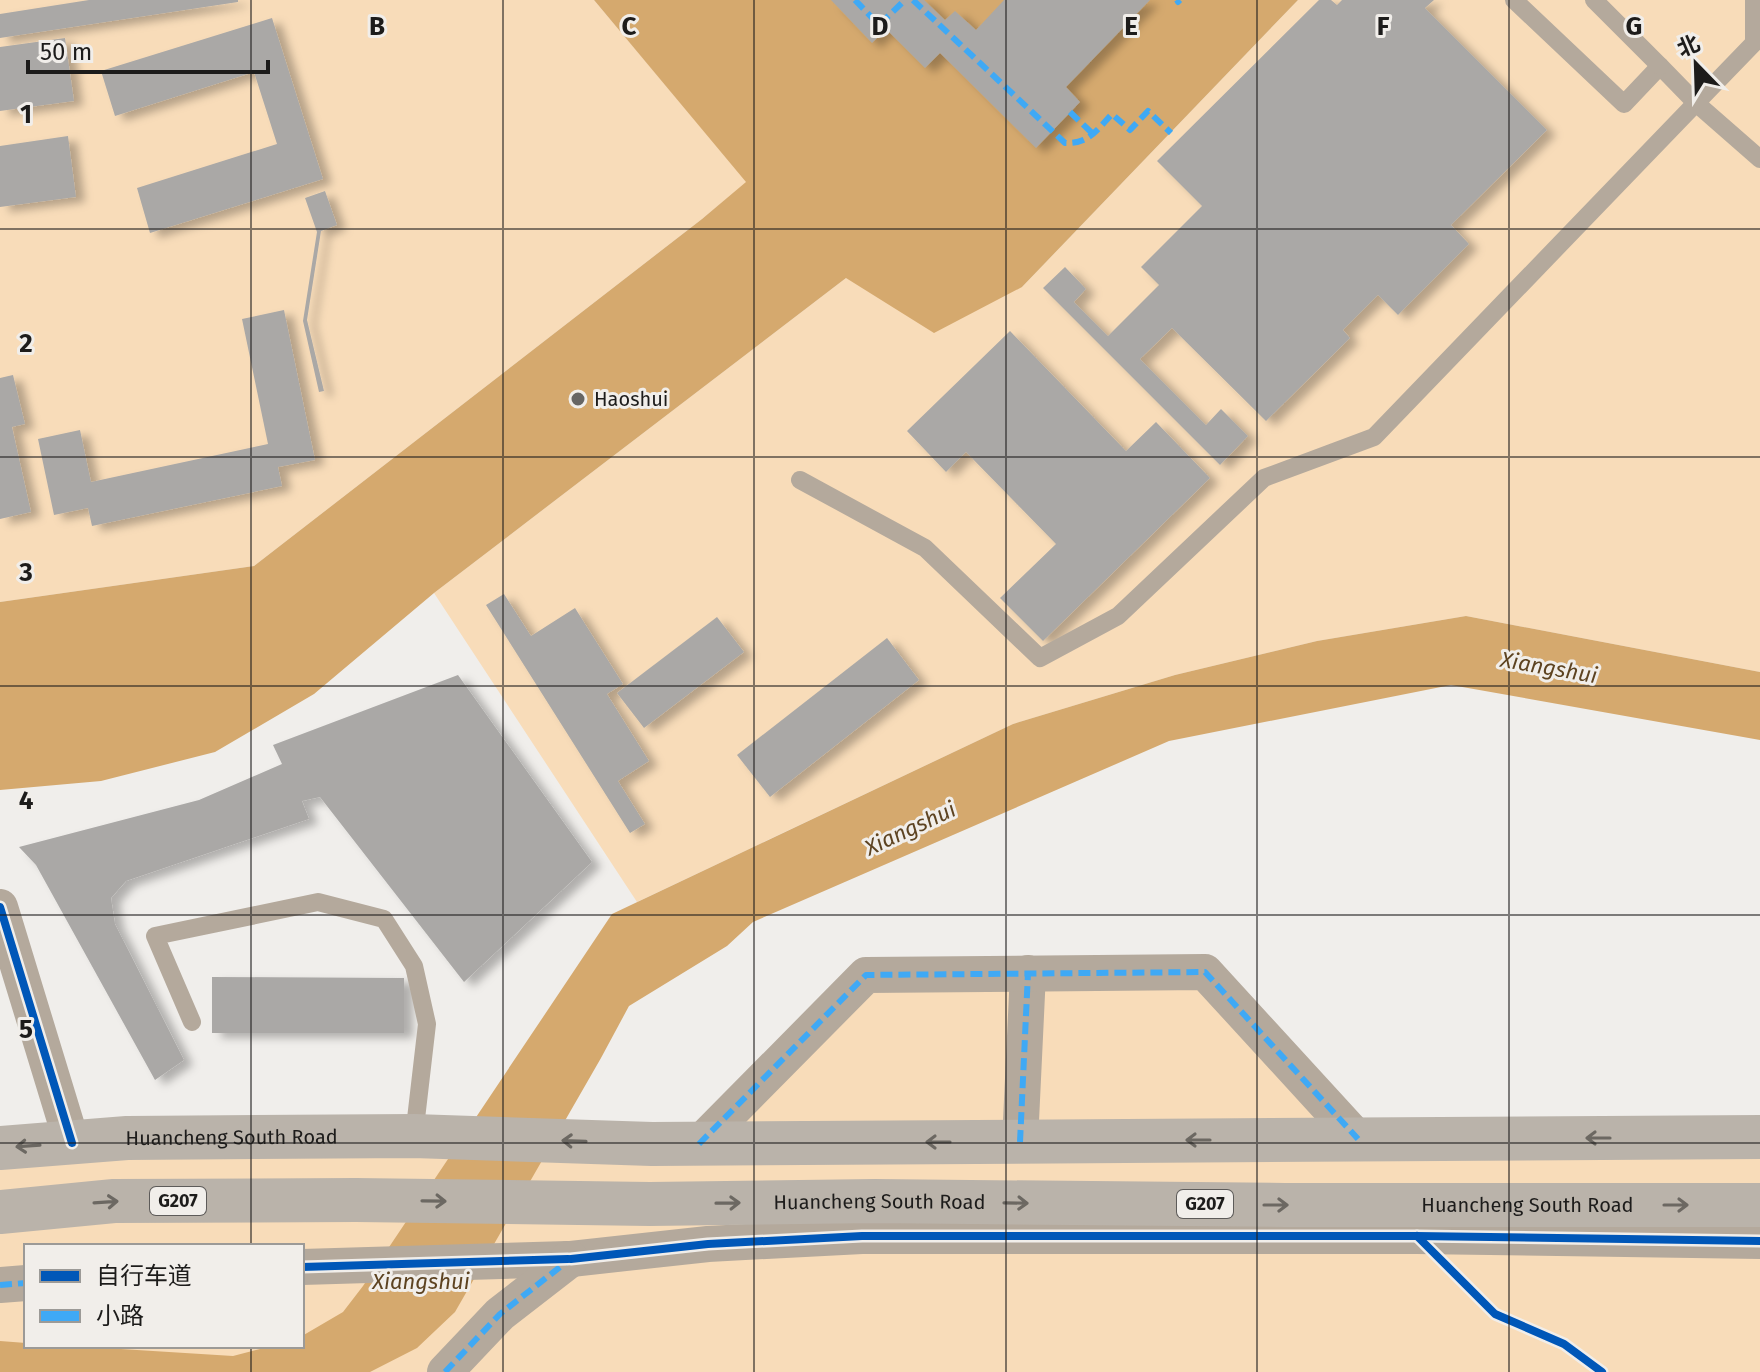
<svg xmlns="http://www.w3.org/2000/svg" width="1760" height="1372" font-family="'Fira Sans','Noto Sans SC',sans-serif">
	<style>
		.green { fill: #f8dcb9; fill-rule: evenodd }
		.water { fill: #d5a96e }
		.building { fill: #aaa8a6; filter: url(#shadow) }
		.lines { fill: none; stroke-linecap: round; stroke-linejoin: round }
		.lane { stroke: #b4a99c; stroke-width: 18 }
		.street { stroke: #b4a99c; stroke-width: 36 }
		.highway { stroke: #bab3aa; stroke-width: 44 }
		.quiet { stroke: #3fa9f5; stroke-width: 6; stroke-dasharray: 12 6; stroke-linecap: butt }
		.cycleway-casing { stroke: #f1eeea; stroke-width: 13 }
		.cycleway { stroke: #0057b8; stroke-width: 8 }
		.oneway { stroke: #6c6862 }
		.grid { fill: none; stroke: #1d1c1b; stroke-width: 2; stroke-opacity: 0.55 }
		.poi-dot { fill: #676664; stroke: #f1eeea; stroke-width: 3 }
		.labels { text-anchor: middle; stroke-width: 6; stroke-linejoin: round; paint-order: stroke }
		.shield { fill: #f1eeea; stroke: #5d5b59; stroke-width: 2 }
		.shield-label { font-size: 18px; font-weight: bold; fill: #1d1c1b }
		.poi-label { font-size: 20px; fill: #1d1c1b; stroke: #f1eeea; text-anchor: start }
		.street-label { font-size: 20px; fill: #1d1c1b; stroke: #f1eeea }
		.water-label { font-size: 22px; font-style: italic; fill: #5d4321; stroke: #f1eeea }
		.grid-label { font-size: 26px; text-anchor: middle; font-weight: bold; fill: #1d1c1b; stroke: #f1eeea; stroke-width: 6; stroke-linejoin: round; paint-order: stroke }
	</style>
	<defs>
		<filter id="shadow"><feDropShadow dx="9" dy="5" stdDeviation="4" flood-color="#0004"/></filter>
	</defs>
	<rect width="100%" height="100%" fill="#f0eeeb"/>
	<g class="green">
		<path d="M0 0H594L747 182 702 219 254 566 0 602Z"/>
		<path d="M1298 0H1760V672L1466 616 1317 641 1175 675 1013 724 637 902 434 593 846 278 1022 287Z"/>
		<path d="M1205 972 1358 1139 1760 1137V1372H0V1148L699 1144 866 975ZM26 1246H302V1346H26Z"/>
	</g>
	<g class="water">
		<path d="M594 0H1298L1022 287 934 333 846 278 434 593 314 694 215 752 101 781 0 790V602L254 566 702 219 746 182Z"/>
		<path d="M1466 616 1760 672V740L1451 685 1169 741 753 922 727 946 629 1006 601 1058 455 1312 417 1348 370 1372H0V1341L26 1343V1346H73L233 1356 272 1346H302V1336L343 1312 363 1286 612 914 1013 724 1175 675 1317 641Z"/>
	</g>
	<g class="building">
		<path d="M89 0H238V2L0 38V14Z"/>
		<path d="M831 0H924L945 20 955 11 976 30 1004 0H1150L1066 87 1080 102 1036 148 940 53 925 68 886 29 872 43Z"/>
		<path d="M1319 0H1331L1337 5 1342 0H1434L1425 8 1547 130 1451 225 1469 244 1398 315 1378 295 1343 330 1350 338 1266 421 1172 328 1140 359 1206 425 1221 409 1248 436 1220 465 1043 288 1065 267 1086 289 1074 302 1108 336 1159 285 1141 267 1202 206 1157 161Z"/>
		<path d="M272 18 323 179 150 233 137 188 277 144 254 72 115 116 101 71Z"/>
		<path d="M65 38 74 101 0 111V47Z"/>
		<path d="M68 136 76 197 0 207V146Z"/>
		<path d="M325 191 337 225 321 231 307 320 324 391 319 392 303 321 317 232 305 198Z"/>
		<path d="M284 310 315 460 278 467 282 486 92 526 88 508 54 515 38 439 80 430 91 482 268 444 242 319Z"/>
		<path d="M1010 331 1126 451 1156 422 1210 478 1043 641 1000 598 1056 544 966 452 946 472 907 431Z"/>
		<path d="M13 375 25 424 12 427 31 512 0 519V378Z"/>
		<path d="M504 594 531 636 575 608 623 684 607 694 649 761 618 781 645 824 630 833 486 605Z"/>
		<path d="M717 617 744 652 644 728 617 693Z"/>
		<path d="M887 638 919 680 770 797 737 755Z"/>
		<path d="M458 675 592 862 464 982 320 797 302 801 309 819 126 881 111 898 115 924 184 1060 155 1080 36 865 19 847 199 800 282 764 273 745Z"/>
		<path d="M212 977 404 978V1033H212Z"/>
	</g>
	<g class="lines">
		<g class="lane">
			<path d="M1514 0 1624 104 1660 66 1696 103 1754 43V0"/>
			<path d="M1594 0 1660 66"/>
			<path d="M800 480 925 548 1040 658 1118 616 1264 478 1374 437 1696 103 1760 159"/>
			<path d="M192 1022 155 936 318 902 384 919 414 966 427 1024 414 1136"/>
		</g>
		<g class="street">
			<path d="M0 907 72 1143"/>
			<path d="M1020 1142 1028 973"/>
			<path d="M699 1144 866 975 1205 972 1358 1139"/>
			<path d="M571 1259 708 1244 862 1236H1417L1760 1241"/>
			<path d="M302 1267 568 1259"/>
			<path d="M0 1285 26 1283"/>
			<path d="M445 1372 500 1314 571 1259H568"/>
		</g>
		<g class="highway">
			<path id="s1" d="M0 1148 127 1138 414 1136 652 1144 1760 1137"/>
			<path id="s2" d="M0 1212 114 1201 356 1200 650 1204 875 1201 1285 1205H1760"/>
		</g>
		<g class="quiet">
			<path d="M855 0 879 25 905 0"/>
			<path d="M913 0 1065 143C1089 144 1097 130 1112 114L1130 130 1148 111 1171 133"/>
			<path d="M1177 0 1178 2 1180 0"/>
			<path d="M1070 112 1093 134"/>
			<path d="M1020 1142 1028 973"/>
			<path d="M699 1144 866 975 1205 972 1358 1139"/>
			<path d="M0 1285 26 1283"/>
			<path d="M445 1372 500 1314 569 1260"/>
		</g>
		<g class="cycleway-casing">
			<g id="cycleway">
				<path d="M0 907 72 1143"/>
				<path d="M1417 1236 1495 1314 1564 1344 1602 1372"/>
				<path d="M571 1259 708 1244 862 1236H1417L1760 1241"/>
				<path d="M302 1267 568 1259"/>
			</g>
		</g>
		<use href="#cycleway" class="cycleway"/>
	</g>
	<defs><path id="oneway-shaft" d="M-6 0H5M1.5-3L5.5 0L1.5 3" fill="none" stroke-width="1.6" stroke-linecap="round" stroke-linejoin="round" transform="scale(2)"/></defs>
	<g class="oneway">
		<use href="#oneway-shaft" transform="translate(1598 1138) rotate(180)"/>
		<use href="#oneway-shaft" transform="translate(1198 1140) rotate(180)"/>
		<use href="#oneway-shaft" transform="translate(574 1141) rotate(-178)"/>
		<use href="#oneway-shaft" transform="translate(938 1142) rotate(180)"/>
		<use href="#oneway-shaft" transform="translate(28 1146) rotate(176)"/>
		<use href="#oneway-shaft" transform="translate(434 1201) rotate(1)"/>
		<use href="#oneway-shaft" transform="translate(106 1202) rotate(-4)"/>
		<use href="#oneway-shaft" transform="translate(728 1203) rotate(-1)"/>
		<use href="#oneway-shaft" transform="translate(1016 1203) rotate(1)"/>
		<use href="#oneway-shaft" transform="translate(1276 1205)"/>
		<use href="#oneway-shaft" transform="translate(1676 1205)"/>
	</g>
	<path class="grid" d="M251 0V1246M503 0V1372M754 0V1372M1006 0V1372M1257 0V1372M1509 0V1372M0 229H1760M0 457H1760M0 686H1760M0 915H1760M0 1143H1760M251 1346V1372"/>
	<circle class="poi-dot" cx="578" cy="399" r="8"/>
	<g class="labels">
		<g class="shield">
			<rect x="150" y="1187" width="56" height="28" rx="6"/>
			<rect x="1177" y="1190" width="56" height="28" rx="6"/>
		</g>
		<g class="shield-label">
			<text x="178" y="1207">G207</text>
			<text x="1205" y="1210">G207</text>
		</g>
		<g class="poi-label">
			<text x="594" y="406">Haoshui</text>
		</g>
		<g class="street-label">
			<text dy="7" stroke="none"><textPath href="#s1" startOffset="232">Huancheng South Road</textPath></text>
			<text dy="7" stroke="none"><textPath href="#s2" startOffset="880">Huancheng South Road</textPath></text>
			<text dy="7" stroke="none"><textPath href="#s2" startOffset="1528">Huancheng South Road</textPath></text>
		</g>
		<g class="water-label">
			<text transform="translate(1549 667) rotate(10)" y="8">Xiangshui</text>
			<text transform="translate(910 828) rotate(-25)" y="8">Xiangshui</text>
			<text x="421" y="1289">Xiangshui</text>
		</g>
	</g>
	<g class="grid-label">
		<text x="377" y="35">B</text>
		<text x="629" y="35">C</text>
		<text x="880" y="35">D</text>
		<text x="1131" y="35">E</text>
		<text x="1383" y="35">F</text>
		<text x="1634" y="35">G</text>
		<text x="26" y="123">1</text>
		<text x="26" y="352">2</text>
		<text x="26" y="581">3</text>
		<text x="26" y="809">4</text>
		<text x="26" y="1038">5</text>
	</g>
	<rect x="24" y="1244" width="280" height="104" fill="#f1eeea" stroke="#9c9a97" stroke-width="2"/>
	<rect x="40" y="1270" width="40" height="12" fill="#0057b8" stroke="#9c9a97" stroke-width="2"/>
	<text x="96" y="1284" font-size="24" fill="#1d1c1b">自行车道</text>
	<rect x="40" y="1310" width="40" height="12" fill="#3fa9f5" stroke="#9c9a97" stroke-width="2"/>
	<text x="96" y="1324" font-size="24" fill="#1d1c1b">小路</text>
	<g transform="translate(1696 64) rotate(337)" stroke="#f1eeea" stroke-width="6" paint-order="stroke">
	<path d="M0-6L14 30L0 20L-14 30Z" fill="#1d1c1b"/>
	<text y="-12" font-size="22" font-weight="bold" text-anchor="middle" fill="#1d1c1b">北</text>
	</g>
	<path d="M28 60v12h240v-12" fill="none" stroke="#1d1c1b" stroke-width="4"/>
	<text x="40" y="60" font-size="24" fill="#1d1c1b" stroke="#f1eeea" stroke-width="6" paint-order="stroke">50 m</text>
</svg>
